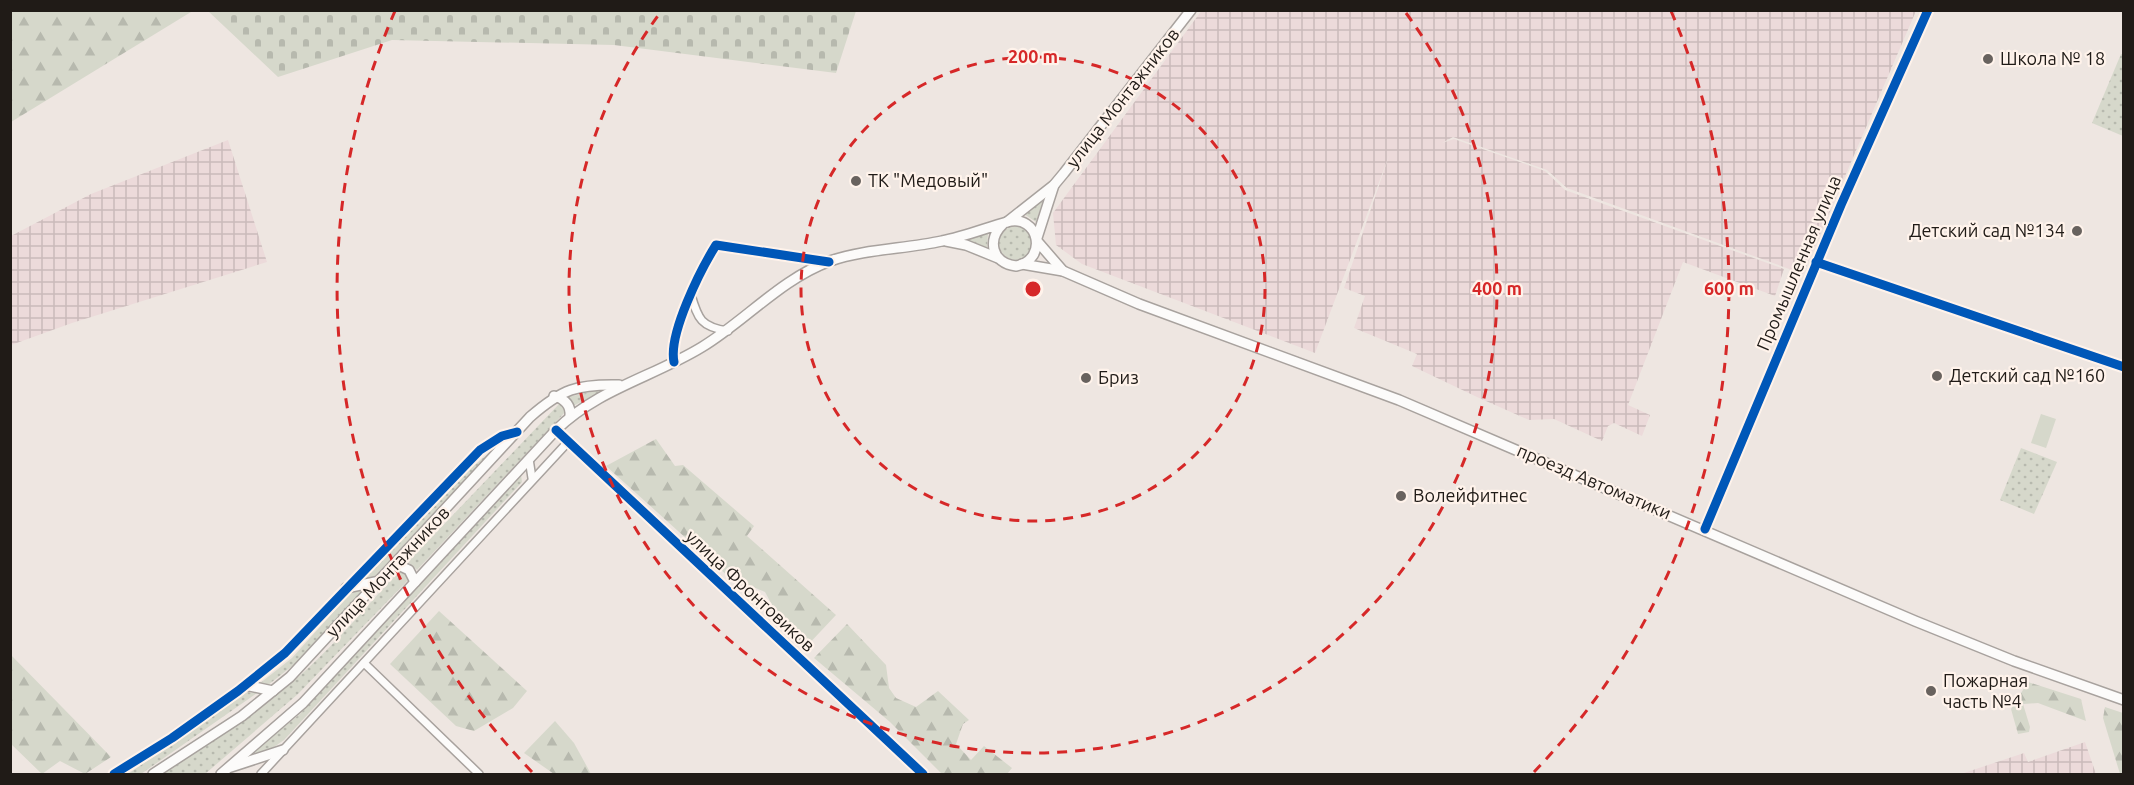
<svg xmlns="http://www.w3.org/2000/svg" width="2134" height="785" font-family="Ubuntu,sans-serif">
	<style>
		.industrial { fill: url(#industrial-grid) }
		.grass { fill: url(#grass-dots) }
		.forest { fill: url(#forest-firs) }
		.cemetery { fill: url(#cemetery-stones) }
		.pitch { fill: #d6d8cb }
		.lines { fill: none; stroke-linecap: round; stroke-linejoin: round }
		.minor-casing { stroke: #a8a29e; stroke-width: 10 }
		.secondary-casing { stroke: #a8a29e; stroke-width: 12 }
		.minor { stroke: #fcfbfa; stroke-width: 7 }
		.secondary { stroke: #fcfbfa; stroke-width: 9 }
		.cycleway-casing { stroke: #fff3eb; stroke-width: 13 }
		.cycleway { stroke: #0057b8; stroke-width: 9 }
		.ring { fill: none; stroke: #d62828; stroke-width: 3; stroke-dasharray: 10 8 }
		.poi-dot { fill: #68625e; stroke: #fff3eb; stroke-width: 2 }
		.labels { text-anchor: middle; stroke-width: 4.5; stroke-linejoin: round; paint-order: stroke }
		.poi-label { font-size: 18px; fill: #201b17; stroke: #fff3eb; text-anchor: start }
		.street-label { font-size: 18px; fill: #201b17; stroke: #fff3eb }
		.centre { fill: #d62828; stroke: #fff3eb; stroke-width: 3 }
		.ring-label { font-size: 18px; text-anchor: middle; font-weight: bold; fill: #d62828; stroke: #fff3eb; stroke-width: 4.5; stroke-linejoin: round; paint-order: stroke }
	</style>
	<defs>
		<pattern id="industrial-grid" width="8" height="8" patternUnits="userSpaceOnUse" patternTransform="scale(1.5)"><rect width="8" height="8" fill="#ecdada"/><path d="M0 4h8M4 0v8" fill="none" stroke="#cababa"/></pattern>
		<pattern id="grass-dots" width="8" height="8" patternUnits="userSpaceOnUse" patternTransform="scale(1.5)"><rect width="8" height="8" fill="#d6d8cb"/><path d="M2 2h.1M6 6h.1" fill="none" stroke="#b7b9ae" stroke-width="1.8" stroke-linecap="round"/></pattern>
		<pattern id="forest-firs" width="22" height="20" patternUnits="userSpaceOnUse" patternTransform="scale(1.5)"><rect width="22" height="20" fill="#d6d8cb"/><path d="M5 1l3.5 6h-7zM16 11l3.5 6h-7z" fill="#b7b9ae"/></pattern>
		<pattern id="cemetery-stones" width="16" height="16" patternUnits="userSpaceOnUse" patternTransform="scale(1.5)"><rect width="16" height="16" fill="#d6d8cb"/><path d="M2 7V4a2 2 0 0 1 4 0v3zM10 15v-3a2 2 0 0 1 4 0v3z" fill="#b7b9ae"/></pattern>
	</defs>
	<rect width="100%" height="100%" fill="#eee6e1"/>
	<g class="industrial">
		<path d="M1202 10H1915L1916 11 1803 274 1567 188 1547 170 1453 137 1442 143 1454 139 1545 171 1565 190 1784 269 1775 296 1683 262 1628 405 1650 415 1642 436 1614 423 1608 426 1602 441 1554 419 1529 420 1477 397 1412 366 1417 354 1354 328 1365 296 1344 288 1390 153 1315 353 1082 264 1056 245 1053 213Z"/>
		<path d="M228 140 267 262 72 323 11 345V236L91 194Z"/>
		<path d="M2085 742 2096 774H1961L2024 753 2028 762Z"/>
	</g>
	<g class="grass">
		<path d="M2121 54 2124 55 2123 136 2092 123Z"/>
		<path d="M1044 197 1036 222 1024 214Z"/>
		<circle cx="1016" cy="243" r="17"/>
		<path d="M988 233 987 248 955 240Z"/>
		<path d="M609 388 573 406 568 397Z"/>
		<path d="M560 403 563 404 566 411 417 570 408 562Z"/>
		<path d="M500 444 374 580 361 582 460 477Z"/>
		<path d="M2021 448 2057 462 2034 514 2000 500Z"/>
		<path d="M521 475 522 482 284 740 271 749 248 756 300 714Z"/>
		<path d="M399 571 404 572 409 579 298 694 205 774H163C205 746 248 719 287 687 328 653 363 610 399 571Z"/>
		<path d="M367 586 296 663 268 685 259 684 292 658 354 589Z"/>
		<path d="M247 692 257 693 141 774H128Z"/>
	</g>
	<g class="forest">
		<path d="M189 10 191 12 11 122V11Z"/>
		<path d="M656 439 675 466 683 465 754 526 747 536 836 615 805 648 773 618 777 614 765 592 743 583 740 587 606 466Z"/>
		<path d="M439 611 527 691 513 708 474 731 456 726 390 664Z"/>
		<path d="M847 624 886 665 889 688 896 698 916 707 938 691 969 720 963 724 956 744 971 760 984 746 1012 768 1007 774H942L890 722 814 658Z"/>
		<path d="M10 655H11L111 757 85 774 60 761 42 774 11 744Z"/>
		<path d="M2028 682 2081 699 2086 721 2038 703 2023 704 2030 727 2029 732 2018 734 2011 709Z"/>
		<path d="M2105 707 2123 713V773L2120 774 2103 718Z"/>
		<path d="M555 721 574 743 591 774H554L524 753Z"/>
	</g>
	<path class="cemetery" d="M208 11H856L836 73 614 45 392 40 278 77Z"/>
	<path class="pitch" d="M2041 414 2056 419 2046 448 2031 443Z"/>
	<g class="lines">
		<g class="minor-casing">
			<g id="minor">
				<path d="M1816 262 2124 367"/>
				<path d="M691 295C698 319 701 327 728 331"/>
				<path d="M674 362C668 334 701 269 716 245L829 262"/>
				<path d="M556 430 923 774"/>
				<path d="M529 459 532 478"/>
				<path d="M1705 529 1841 205 1928 10"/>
				<path d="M364 663 479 774"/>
				<path d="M114 774 172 738 238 691 285 653 480 450 502 436 514 433"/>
				<path d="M261 774 568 442"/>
			</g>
		</g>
		<g class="secondary-casing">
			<g id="secondary">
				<path d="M1007 222 1054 185 1064 173 1191 10"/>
				<path d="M1037 238 1054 185"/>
				<path d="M946 241 966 245 998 258"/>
				<path d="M1037 241 1063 271"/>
				<path d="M1022 264 1063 271 1139 304 1399 400 1915 621 2014 661 2124 700"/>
				<path d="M554 396C565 399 571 405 570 416"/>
				<path d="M396 564 409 570 415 582"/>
				<path d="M346 588 380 581"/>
				<path d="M245 685 273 691"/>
				<path d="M231 767 283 750"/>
				<path d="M153 774 242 716 290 677 530 417C562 389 577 384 619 385"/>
				<path d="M221 774 303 703 556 430C598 389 653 377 702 347 745 321 781 279 830 261 865 249 905 249 942 241 963 237 986 228 1007 222 1039 213 1049 260 1016 266 991 263 987 239 1003 224"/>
			</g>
		</g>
		<use href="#minor" class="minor"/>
		<use href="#secondary" class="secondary"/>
		<g class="cycleway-casing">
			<g id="cycleway">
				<path d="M1816 262 2124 367"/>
				<path d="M674 362C668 334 701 269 716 245L829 262"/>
				<path d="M556 430 923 774"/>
				<path d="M1705 529 1841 205 1928 10"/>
				<path d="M114 774 172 738 238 691 285 653 480 450 502 436 517 432"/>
			</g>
		</g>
		<use href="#cycleway" class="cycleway"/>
	</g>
	<g class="ring">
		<circle cx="1033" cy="289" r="232"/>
		<path d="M1406 13A464 464 0 1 1 660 13"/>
		<path d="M532 772A696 696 0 0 1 395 11M1671 11A696 696 0 0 1 1534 772"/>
	</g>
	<g class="poi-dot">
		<circle cx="1988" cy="59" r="6"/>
		<circle cx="856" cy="181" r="6"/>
		<circle cx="2077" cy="231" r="6"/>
		<circle cx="1937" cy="376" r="6"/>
		<circle cx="1086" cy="378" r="6"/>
		<circle cx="1401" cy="496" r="6"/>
		<circle cx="1931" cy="691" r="6"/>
	</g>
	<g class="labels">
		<g class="poi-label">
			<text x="2000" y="65">Школа № 18</text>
			<text x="868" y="187">ТК "Медовый"</text>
			<text x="2065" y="237" text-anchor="end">Детский сад №134</text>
			<text x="1949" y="382">Детский сад №160</text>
			<text x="1098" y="384">Бриз</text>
			<text x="1413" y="502">Волейфитнес</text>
			<text x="1943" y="687">Пожарная<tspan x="1943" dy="21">часть №4</tspan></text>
		</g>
		<g class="street-label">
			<text transform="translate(1123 98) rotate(-52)" y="6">улица Монтажников</text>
			<text transform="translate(1799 263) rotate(-67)" y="6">Промышленная улица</text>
			<text transform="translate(1594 482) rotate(23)" y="6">проезд Автоматики</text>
			<text transform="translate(388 572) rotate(-47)" y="6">улица Монтажников</text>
			<text transform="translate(750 591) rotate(43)" y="6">улица Фронтовиков</text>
		</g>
	</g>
	<circle cx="1033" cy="289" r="9" class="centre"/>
	<g class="ring-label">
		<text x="1033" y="63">200 m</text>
		<text x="1497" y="295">400 m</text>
		<text x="1729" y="295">600 m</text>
	</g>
	<rect width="2134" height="785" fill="none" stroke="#201b17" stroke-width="24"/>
</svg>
